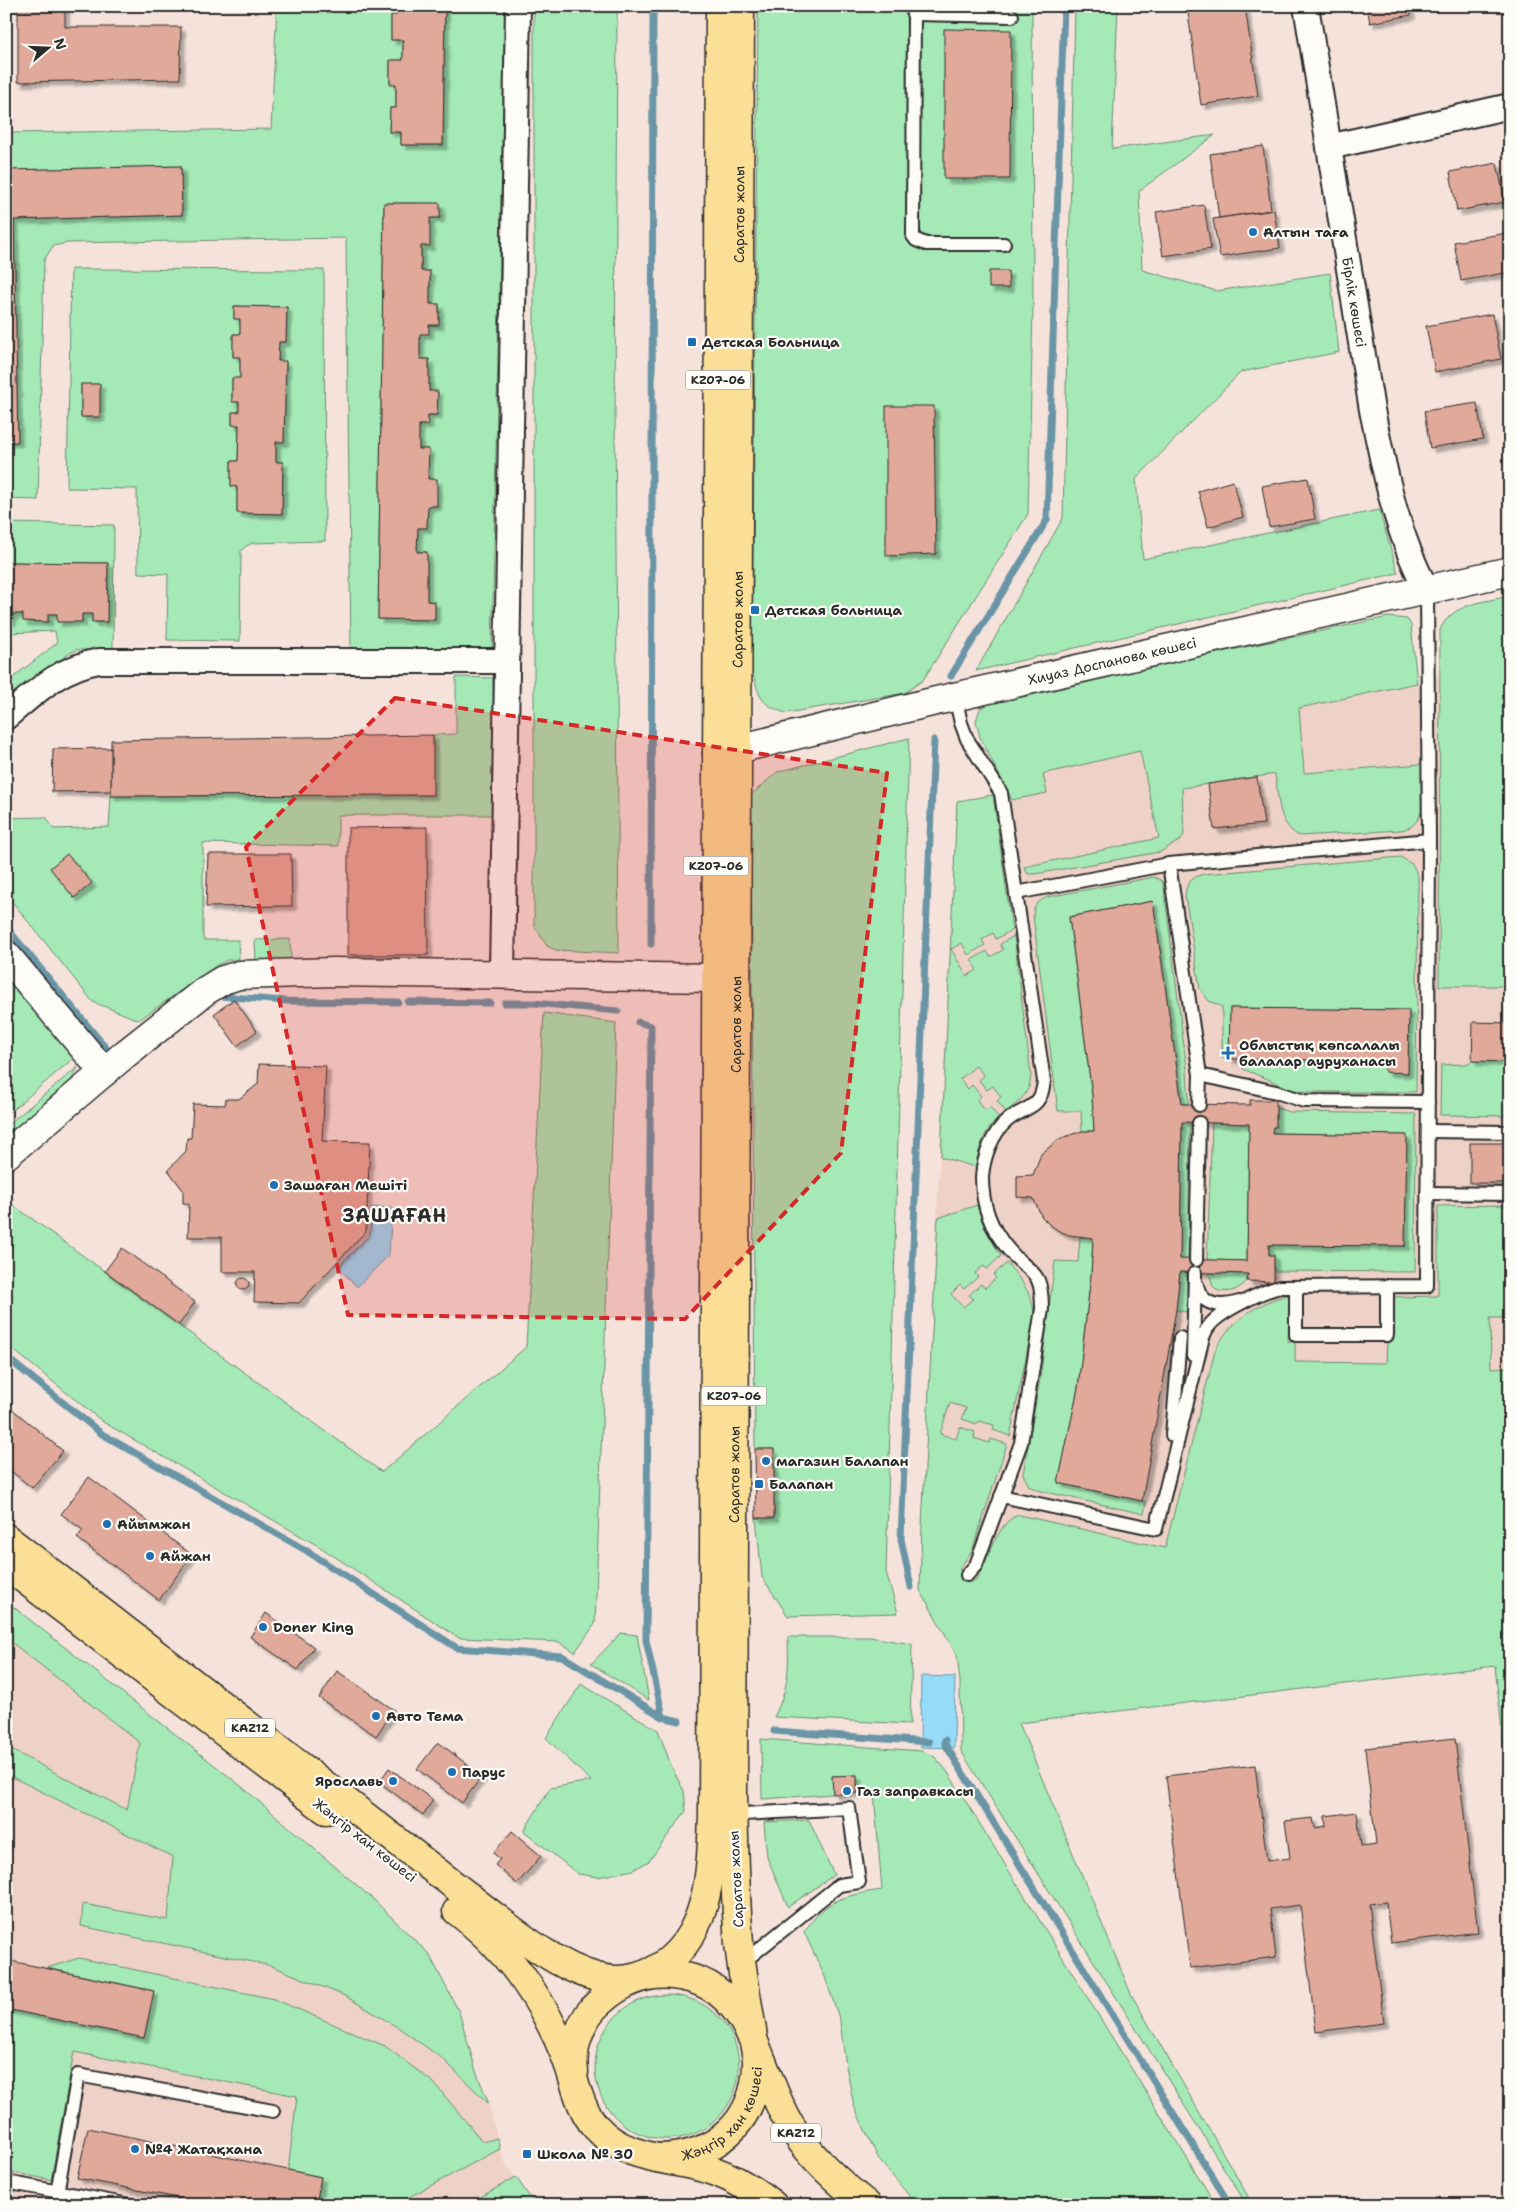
<svg xmlns="http://www.w3.org/2000/svg" width="1516" height="2211" font-family="'Shantell Sans',sans-serif">
	<style>
		.built { fill: #efd2c7 }
		.green { fill: #a5eab6; stroke: #688a70; fill-rule: evenodd }
		.water { fill: #96dbf8; stroke: #6b95a6 }
		.lines { fill: none; stroke-linecap: round; stroke-linejoin: round }
		.stream { stroke: #6b95a6; stroke-width: 7 }
		.building { fill: #e1a999; stroke: #2b2b2b; fill-rule: evenodd; filter: url(#shadow) }
		.lane-casing { stroke: #2b2b2b; stroke-width: 16 }
		.street-casing { stroke: #2b2b2b; stroke-width: 28 }
		.secondary-casing { stroke: #2b2b2b; stroke-width: 31 }
		.primary-casing { stroke: #2b2b2b; stroke-width: 31 }
		.lane { stroke: #fdfcf7; stroke-width: 12 }
		.street { stroke: #fdfcf7; stroke-width: 24 }
		.secondary { stroke: #fdfcf7; stroke-width: 28 }
		.primary { stroke: #fbdf96; stroke-width: 28 }
		.marked { fill: #d62828; fill-opacity: 0.2; stroke: #d62828; stroke-width: 4; stroke-dasharray: 10 6; stroke-linejoin: round }
		.poi-dot { fill: #1f6fb2; stroke: #fdfcf7; stroke-width: 2 }
		.labels { text-anchor: middle; stroke-width: 4.5; stroke-linejoin: round; paint-order: stroke }
		.shield { fill: #fdfcf7; stroke: #6a6a68; stroke-width: 1 }
		.shield-label { font-size: 12px; font-weight: bold; fill: #2b2b2b }
		.street-label { font-size: 14px; fill: #2b2b2b; stroke: #fdfcf7 }
		.poi-label { font-size: 14px; font-weight: bold; fill: #2b2b2b; stroke: #fdfcf7; text-anchor: start }
		.district-label { font-size: 19px; font-weight: bold; letter-spacing: 1px; fill: #2b2b2b; stroke: #fdfcf7 }
	</style>
	<defs>
		<filter id="shadow"><feDropShadow dx="4.5" dy="4.5" stdDeviation="1" flood-color="#0004"/></filter>
	</defs>
	<rect width="100%" height="100%" fill="#f5e3db"/>
	<filter id="ink" filterUnits="userSpaceOnUse"><feTurbulence type="fractalNoise" baseFrequency=".02" numOctaves="2"/><feDisplacementMap in="SourceGraphic" scale="10" xChannelSelector="R" yChannelSelector="G"/><feConvolveMatrix kernelMatrix="1 2 1 2 8 2 1 2 1" color-interpolation-filters="sRGB"/></filter>
	<g filter="url(#ink)">
		<g class="built">
			<path d="M1510 662V1546L975 1581 959 1569 922 1525 957 801 1038 785 1034 760 1298 708Z"/>
			<path d="M6 1601 241 1786 374 1900 429 1954 459 2012 476 2071 489 2104 500 2149 506 2164 535 2205H6Z"/>
		</g>
		<g class="green">
			<path d="M277 6H397V15L391 16V40H403V60H390V84H396V108H390L389 132H401V145H443L445 6H505L492 650 351 651 346 238 67 243 53 246 44 260 38 500 6 499V442L18 441 14 220 182 215 181 166 6 170V131L9 133 271 129ZM384 203H417L440 218H430L421 246V271H430V304H439V325H429L420 334V359H429V391L438 392 437 415H428V425H419V449H429L428 479H436L437 506H428L427 528H418L417 552H427V601L435 602V620L378 619Z"/>
			<path d="M534 6H572V14L617 9 615 414 619 953 556 950 547 946 534 925Z"/>
			<path d="M758 6H1032L1033 308 1028 514 923 680 905 693 786 713C759 705 759 695 752 670Z"/>
			<path d="M1075 6H1118L1112 149 1215 135 1139 191 1142 270 1217 291 1330 273 1339 352 1241 372 1136 479 1143 559 1379 510 1398 573 976 671 1063 518Z"/>
			<path d="M71 269 324 270 325 541 253 543 246 546 241 551 240 641 167 640 168 574 138 573 137 489 67 488ZM234 306 287 307 286 342H279L278 361 286 362 284 442H276V462H283L282 514 237 513V487L231 486V461H238L239 425 232 424V412H239V402L232 401V379L240 378V357H233V334H240V319H234ZM100 384V417H81V385Z"/>
			<path d="M6 523 114 525 113 649 76 650 68 654 6 704V683L57 643 55 631 6 633V621H11L12 614H23L24 621 48 622V614H57L82 622V614H92V622H107L108 563 6 562Z"/>
			<path d="M1510 596V986H1439L1440 630C1451 603 1485 602 1510 596Z"/>
			<path d="M1388 617 1407 619 1411 625 1417 683 1299 708 1304 773 1422 764C1422 787 1431 825 1401 830L1299 836C1277 824 1279 797 1275 774L1182 788 1184 834 1181 840 1160 852 1035 874H1028L1024 867 1159 838 1140 751 1043 774 1047 793 1012 800 980 737 976 721 980 709 991 702 1004 698Z"/>
			<path d="M456 677 493 678 495 815H338V846L203 843V940H238L239 959 228 960 217 965 139 1020 93 1002 6 894V818L46 817 54 829 109 827 111 796 432 795 433 735 456 734Z"/>
			<path d="M909 738 886 1572 898 1613 788 1616 762 1577 756 1518H774V1449H755L751 795 777 772Z"/>
			<path d="M993 795 1012 930 996 939 993 933 982 940 985 945 968 955 962 943 951 949 967 976 977 970 971 960 987 951 990 957 1003 950 1000 944 1014 936 1031 1075C1030 1095 1020 1100 1006 1112L997 1101 1001 1097 993 1086 987 1090 979 1080 984 1076 976 1066 960 1079 968 1089 972 1085 981 1096 977 1100 985 1110 990 1107 999 1118C983 1131 980 1147 975 1167L941 1157 957 801Z"/>
			<path d="M1401 857 1413 865 1418 877 1416 1092H1311L1294 1090 1243 1069 1242 1059 1385 1061V1072L1408 1073 1409 1010 1230 1008 1229 1059 1222 1058V1007L1209 1001 1200 989 1185 895C1187 882 1192 877 1204 874Z"/>
			<path d="M1154 877 1162 881 1164 888 1187 1070 1189 1104H1182L1153 901 1069 917 1092 1095 1094 1131H1082L1081 1111H1058L1033 916C1034 905 1037 902 1047 897Z"/>
			<path d="M290 939 291 961H256L255 940Z"/>
			<path d="M6 971 75 1057 10 1112 6 1107Z"/>
			<path d="M544 1013 616 1023 595 1624 575 1652 559 1642 459 1638 320 1547 103 1422 6 1344V1200L382 1472 526 1347Z"/>
			<path d="M1472 1061 1510 1062V1116L1440 1115 1441 1065 1466 1064Z"/>
			<path d="M78 1067 69 1085 6 1138V1126Z"/>
			<path d="M1276 1108 1290 1112 1416 1114 1415 1272 1274 1271V1256L1269 1255V1245L1405 1246 1406 1135 1272 1133 1273 1127H1276Z"/>
			<path d="M1182 1122 1190 1123 1188 1260 1180 1259Z"/>
			<path d="M1212 1123 1249 1124 1247 1261 1207 1260Z"/>
			<path d="M977 1205 984 1227 1001 1256 987 1269 983 1266 975 1273 978 1277 964 1289 960 1285 951 1294 963 1307 973 1299 969 1295 981 1284 985 1288 996 1278 993 1275 1007 1263C1021 1280 1034 1295 1034 1317L1010 1436 993 1430 994 1425 979 1421 977 1424 962 1419 966 1408 950 1403 940 1434 956 1439 960 1427 975 1432 974 1438 989 1443 991 1439 1007 1444 972 1551 959 1569 975 1581C988 1563 997 1520 1019 1515L1165 1548 1215 1351C1227 1323 1260 1300 1290 1295L1288 1342H1295V1362L1386 1363 1387 1341H1393L1394 1297 1438 1296V1206L1510 1205V1318H1490L1491 1368 1510 1367V1805L1495 1666 1019 1723 1131 1994 1253 2205H1247L961 1751 960 1681 957 1655 920 1590 922 1525 938 1218Z"/>
			<path d="M1080 1237 1093 1238 1091 1275 1078 1388 1058 1483 1146 1502 1144 1514 1037 1490 1029 1486 1023 1474 1040 1379 1055 1261 1078 1262Z"/>
			<path d="M1180 1272H1187V1312L1176 1310Z"/>
			<path d="M1209 1273 1248 1274 1247 1281C1238 1290 1231 1293 1218 1291L1213 1286Z"/>
			<path d="M6 1601 241 1786 374 1900 429 1954 459 2012 476 2071 489 2104 443 2059 399 2028 345 1996 272 1966 81 1926 83 1904 168 1920 173 1857 6 1774V1747L127 1810 140 1743 6 1638Z"/>
			<path d="M621 1633 637 1635 649 1700 591 1664Z"/>
			<path d="M788 1637H870L912 1644 910 1724 774 1717C789 1687 789 1670 788 1637Z"/>
			<path d="M581 1684 658 1730 672 1768 684 1791 686 1811 649 1861 633 1870 598 1877 578 1874 524 1831 550 1788 591 1781 546 1738Z"/>
			<path d="M761 1739 922 1751 935 1757 947 1771 1216 2205H917L879 2160 854 2106 846 2066 840 2021 825 1977 804 1932C826 1899 845 1895 882 1890L874 1792 857 1793V1775L833 1776V1794L762 1799Z"/>
			<path d="M809 1820 834 1875 788 1907 767 1857 764 1822Z"/>
			<path d="M79 1958 274 1999 385 2046 434 2083 483 2142 497 2138 500 2149 394 2205H316L321 2177 288 2170 297 2096 74 2052 51 2180 6 2171V2009L144 2038 154 1991 47 1968Z"/>
			<circle cx="667" cy="2067" r="72"/>
			<path d="M516 2177 535 2205H466Z"/>
		</g>
		<g class="water">
			<path d="M372 1207 392 1208 389 1255 357 1287 338 1267 370 1235Z"/>
			<path d="M921 1676 955 1677 954 1748 920 1747Z"/>
		</g>
		<g class="lines">
			<g class="stream">
				<path d="M951 676 1047 520 1064 6"/>
				<path d="M6 927 106 1048"/>
				<path d="M651 944 653 6"/>
				<path d="M215 999 218 996 287 1001 398 1002"/>
				<path d="M408 1002 490 1003"/>
				<path d="M505 1003H534L618 1011"/>
				<path d="M638 1022 651 1026 646 1640 663 1717 679 1721"/>
				<path d="M6 1357 102 1434 307 1551 457 1648 562 1656 663 1717"/>
				<path d="M911 1587 901 1539 934 740"/>
				<path d="M774 1731 929 1742"/>
				<path d="M945 1740V1744L1230 2205"/>
			</g>
		</g>
		<g class="building">
			<path d="M18 6H65V27H181L180 79 18 82Z"/>
			<path d="M397 6H445L443 145H401V132H389L390 108H396V84H390V60H403V40H391V15H397Z"/>
			<path d="M1187 6H1245L1258 96 1201 105Z"/>
			<path d="M1367 6H1409L1411 15 1370 23Z"/>
			<path d="M944 29 1011 30 1010 179H944Z"/>
			<path d="M1263 146 1271 210 1219 218 1210 154Z"/>
			<path d="M1497 163 1505 202 1457 211 1450 172Z"/>
			<path d="M181 166 182 215 14 220 18 442H6V170Z"/>
			<path d="M384 203H440V218H430V246H421V271H430V304H439V325H429V334H420V359H429V391H438L437 415H428V425H419V449H429L428 479H437V506H428L427 528H418L417 552H427V601L435 602V620L378 619Z"/>
			<path d="M1204 205 1211 249 1163 256 1156 212Z"/>
			<path d="M1274 210 1280 248 1220 257 1213 219Z"/>
			<path d="M1507 233 1510 246V272L1461 281 1454 242Z"/>
			<path d="M989 271H1008L1009 288H989Z"/>
			<path d="M234 306 287 307 286 342H279L278 361H286L284 442H276V462H283L282 514 237 513V487L231 486V461H238L239 425H232V412H239V402H232V378H240V357H233V334H240V319H234Z"/>
			<path d="M1492 314 1501 359 1435 372 1426 326Z"/>
			<rect x="81" y="384" width="19" height="33"/>
			<path d="M1477 403 1483 439 1430 448 1424 411Z"/>
			<path d="M886 406H934L936 554 886 556Z"/>
			<path d="M1308 478 1315 519 1269 527 1262 486Z"/>
			<path d="M1233 481 1243 517 1208 527 1198 491Z"/>
			<path d="M6 562 108 563 107 622H92V614H82V622H57V614H48V622L23 621V614H12V621H6Z"/>
			<path d="M433 735V795L111 796V740Z"/>
			<path d="M111 748V791L52 792 53 749Z"/>
			<path d="M1257 777 1264 824 1214 829 1208 784Z"/>
			<path d="M427 827 428 955H348V828Z"/>
			<path d="M67 854 92 883 74 898 50 868Z"/>
			<path d="M208 854H291L292 906 206 907Z"/>
			<path d="M1153 901 1182 1104 1250 1105V1100H1276V1127H1273L1272 1133 1407 1135 1405 1246 1269 1245V1255H1274V1282L1247 1281 1248 1274 1180 1272 1176 1310 1142 1501 1058 1483 1078 1388 1091 1275 1093 1238 1069 1235 1059 1231 1050 1225 1042 1217 1033 1198 1017 1197V1176L1033 1175 1041 1154 1059 1139 1082 1131H1094L1092 1095 1069 917ZM1182 1122 1249 1124 1247 1261 1180 1259Z"/>
			<path d="M234 999 257 1031 237 1046 214 1014Z"/>
			<path d="M1230 1008 1409 1010 1408 1073 1385 1072V1061L1229 1059Z"/>
			<path d="M1473 1022 1510 1023V1062L1472 1061Z"/>
			<path d="M259 1064 326 1066 322 1141 370 1142 366 1231 299 1303 254 1302 255 1272H222V1237H188L189 1204 183 1203V1190L168 1170 186 1151 187 1138H191L193 1104 225 1105 226 1099H239L258 1084Z"/>
			<rect x="1470" y="1143" width="40" height="40"/>
			<path d="M122 1248 195 1302 179 1325 105 1271Z"/>
			<circle cx="243" cy="1284" r="6"/>
			<path d="M12 1409 63 1451 32 1488 6 1467V1416Z"/>
			<path d="M755 1449H774V1518H756Z"/>
			<path d="M89 1477 192 1555 159 1600 77 1538 83 1530 61 1514Z"/>
			<path d="M266 1613 314 1647 298 1670 250 1637Z"/>
			<path d="M337 1671 394 1710 376 1736 319 1698Z"/>
			<path d="M1455 1738 1478 1932 1391 1943 1386 1902 1369 1904 1384 2023 1316 2032 1300 1905 1270 1909 1276 1957 1190 1968 1166 1776 1255 1765 1267 1861 1290 1858 1285 1821 1313 1818 1315 1828 1326 1826 1325 1816 1357 1812 1361 1846 1376 1844 1365 1748Z"/>
			<path d="M438 1742 482 1776 462 1803 417 1769Z"/>
			<path d="M389 1768 433 1800 423 1815 379 1782Z"/>
			<path d="M857 1775V1793L833 1794 832 1776Z"/>
			<path d="M512 1831 541 1856 517 1884 495 1865 500 1859 493 1853Z"/>
			<path d="M6 1960 154 1991 144 2038 6 2009Z"/>
			<path d="M88 2128 321 2177 316 2205H213L77 2178Z"/>
		</g>
		<g class="lines">
			<g class="lane-casing">
				<g id="lane">
					<path d="M914 6 913 236 916 240 926 244H1004"/>
					<path d="M913 14 1012 16"/>
					<path d="M955 696 961 723 967 739 1001 793 1044 1081C1041 1110 1027 1105 1008 1120 992 1133 983 1158 982 1178 982 1204 991 1229 1008 1249 1030 1276 1042 1266 1042 1309L1021 1443 976 1565 967 1575"/>
					<path d="M1169 864 1200 1075 1199 1105"/>
					<path d="M1016 893 1169 864 1429 840"/>
					<path d="M1200 1075 1276 1092 1304 1101 1428 1102"/>
					<path d="M1428 1131 1510 1132"/>
					<path d="M1427 1193 1510 1194"/>
					<path d="M1196 1260 1199 1123"/>
					<path d="M1197 1285C1201 1306 1221 1308 1239 1302"/>
					<path d="M1296 1287V1335H1387V1286"/>
					<path d="M1193 1355 1195 1273"/>
					<path d="M1172 1435 1180 1338"/>
					<path d="M1001 1496 1156 1529 1203 1337C1205 1333 1206 1329 1209 1326 1219 1312 1264 1290 1281 1287L1427 1286 1429 840 1427 590"/>
					<path d="M735 1805 739 1813 744 1814 849 1808 859 1882 839 1885 742 1963"/>
					<path d="M6 2182 130 2205"/>
					<path d="M57 2193 78 2075 273 2111"/>
				</g>
			</g>
			<g class="street-casing">
				<g id="street">
					<path id="s1" d="M1306 6 1372 410C1385 472 1396 534 1427 590"/>
					<path d="M1329 147 1510 106"/>
					<path d="M6 717C36 692 59 668 99 661H507"/>
					<path d="M502 974 518 6"/>
				</g>
			</g>
			<g class="secondary-casing">
				<g id="secondary">
					<path id="s2" d="M717 754 936 701 1510 571"/>
					<path d="M6 955 104 1072"/>
					<path d="M6 1155 124 1055 205 991 223 980 239 975 333 972 716 978"/>
				</g>
			</g>
			<g class="primary-casing">
				<g id="primary">
					<path d="M6 1538 495 1917C525 1940 558 1966 596 1977 616 1983 636 1980 655 1970 711 1938 711 1870 713 1814L720 6"/>
					<path d="M6 1565 326 1810"/>
					<path d="M457 1911C506 1948 542 1998 565 2055 575 2079 578 2107 596 2127 627 2162 674 2157 714 2171 736 2179 755 2191 773 2205"/>
					<path d="M574 2072C571 2047 581 2017 601 2001 621 1983 645 1972 673 1975 753 1983 756 2066 789 2123 809 2156 837 2181 867 2205"/>
					<path id="s3" d="M657 2158C714 2158 756 2123 757 2063 757 2053 753 2041 752 2030 747 2001 742 1972 739 1943 735 1895 734 1845 733 1796L740 6"/>
				</g>
			</g>
			<use href="#lane" class="lane"/>
			<use href="#street" class="street"/>
			<use href="#secondary" class="secondary"/>
			<use href="#primary" class="primary"/>
		</g>
	</g>
	<path class="marked" d="M395 698 887 773 841 1153 685 1319 348 1315 246 847Z"/>
	<g class="poi-dot">
		<circle cx="1253" cy="232" r="5"/>
		<rect x="687" y="337" width="10" height="10" rx="2.5"/>
		<rect x="750" y="605" width="10" height="10" rx="2.5"/>
		<path d="M1225.5 1045.5h5v5h5v5h-5v5h-5v-5h-5v-5h5z"/>
		<circle cx="274" cy="1185" r="5"/>
		<circle cx="766" cy="1461" r="5"/>
		<rect x="754" y="1479" width="10" height="10" rx="2.5"/>
		<circle cx="107" cy="1524" r="5"/>
		<circle cx="150" cy="1556" r="5"/>
		<circle cx="263" cy="1627" r="5"/>
		<circle cx="376" cy="1716" r="5"/>
		<circle cx="452" cy="1772" r="5"/>
		<circle cx="393" cy="1781" r="5"/>
		<circle cx="847" cy="1791" r="5"/>
		<circle cx="135" cy="2149" r="5"/>
		<rect x="522" y="2149" width="10" height="10" rx="2.5"/>
	</g>
	<g class="labels">
		<g class="shield">
			<rect x="685.5" y="370.5" width="65" height="19" rx="4"/>
			<rect x="683.5" y="856.5" width="65" height="19" rx="4"/>
			<rect x="701.5" y="1386.5" width="65" height="19" rx="4"/>
			<rect x="225" y="1718.5" width="50" height="19" rx="4"/>
			<rect x="771" y="2123.5" width="50" height="19" rx="4"/>
		</g>
		<g class="shield-label">
			<text x="718" y="384">KZ07-06</text>
			<text x="716" y="870">KZ07-06</text>
			<text x="734" y="1400">KZ07-06</text>
			<text x="250" y="1732">KAZ12</text>
			<text x="796" y="2137">KAZ12</text>
		</g>
		<g class="street-label">
			<text dy="5" stroke="none"><textPath href="#s3" startOffset="2005">Саратов жолы</textPath></text>
			<text dy="5" stroke="none"><textPath href="#s1" startOffset="300">Бірлік көшесі</textPath></text>
			<text dy="5" stroke="none"><textPath href="#s3" startOffset="1600">Саратов жолы</textPath></text>
			<text dy="5" stroke="none"><textPath href="#s2" startOffset="406">Хиуаз Доспанова көшесі</textPath></text>
			<text dy="5" stroke="none"><textPath href="#s3" startOffset="1195">Саратов жолы</textPath></text>
			<text dy="5" stroke="none"><textPath href="#s3" startOffset="745">Саратов жолы</textPath></text>
			<text transform="translate(365 1840) rotate(38)" y="5">Жәңгір хан көшесі</text>
			<text transform="translate(736 1879) rotate(-93)" y="5">Саратов жолы</text>
			<text dy="5" stroke="none"><textPath href="#s3" startOffset="88">Жәңгір хан көшесі</textPath></text>
		</g>
		<g class="poi-label">
			<text x="1263" y="237">Алтын таға</text>
			<text x="702" y="347">Детская Больница</text>
			<text x="765" y="615">Детская больница</text>
			<text x="1239" y="1050">Облыстық көпсалалы<tspan x="1239" dy="16">балалар ауруханасы</tspan></text>
			<text x="284" y="1190">Зашаған Мешіті</text>
			<text x="776" y="1466">магазин Балапан</text>
			<text x="769" y="1489">Балапан</text>
			<text x="117" y="1529">Айымжан</text>
			<text x="160" y="1561">Айжан</text>
			<text x="273" y="1632">Doner King</text>
			<text x="386" y="1721">Авто Тема</text>
			<text x="462" y="1777">Парус</text>
			<text x="383" y="1786" text-anchor="end">Ярославь</text>
			<text x="857" y="1796">Газ заправкасы</text>
			<text x="145" y="2154">№4 Жатақхана</text>
			<text x="537" y="2159">Школа № 30</text>
		</g>
		<g class="district-label">
			<text x="395" y="1222">ЗАШАҒАН</text>
		</g>
	</g>
	<rect width="1516" height="2211" fill="none" stroke="#fdfcf7" stroke-width="25"/>
	<rect x="12" y="12" width="1491" height="2186" fill="none" stroke="#2b2b2b" stroke-width="2" filter="url(#ink)"/>
	<g transform="translate(48 48) rotate(71)" stroke="#fdfcf7" stroke-width="4" paint-order="stroke">
	<path d="M0-4L9 19L0 12L-9 19Z" fill="#2b2b2b"/>
	<text y="-8" font-size="14" font-weight="bold" text-anchor="middle" fill="#2b2b2b">N</text>
	</g>
</svg>
